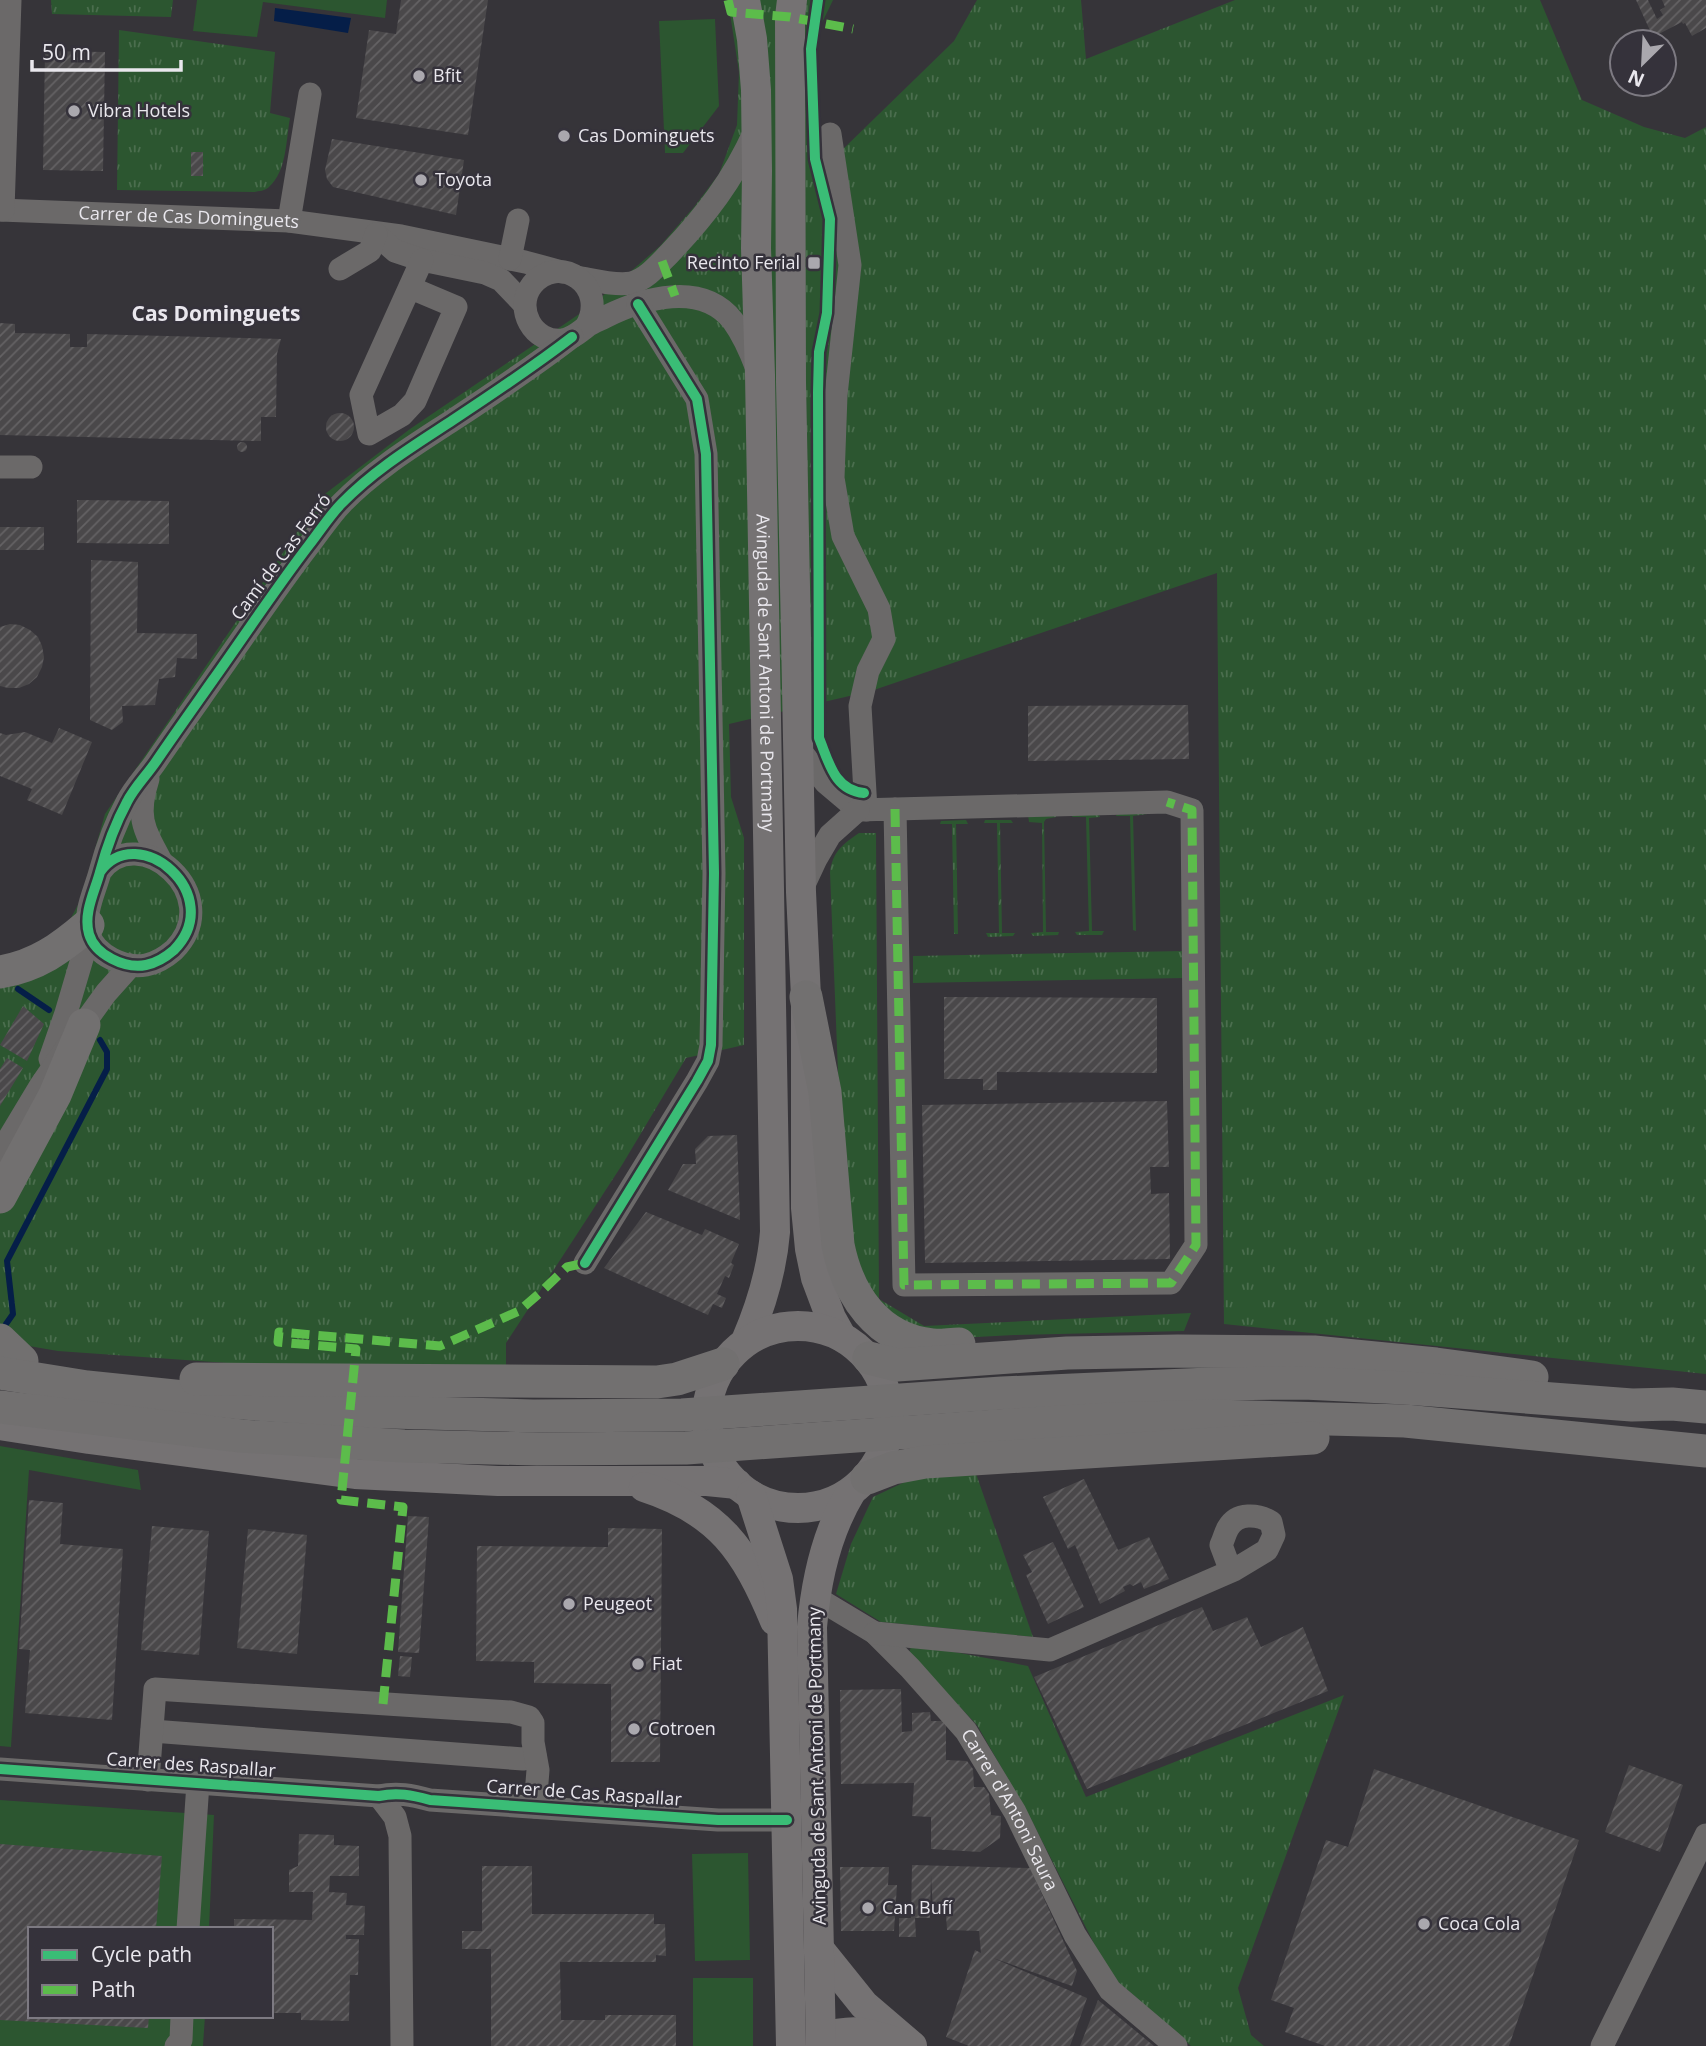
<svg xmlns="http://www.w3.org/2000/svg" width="1706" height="2046" font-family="'Open Sans',sans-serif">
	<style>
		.grass { fill: url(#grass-tufts) }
		.park { fill: #2c5630 }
		.water { fill: #051e48 }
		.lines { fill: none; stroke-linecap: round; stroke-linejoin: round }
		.stream { stroke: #051e48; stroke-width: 6 }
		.building { fill: url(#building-hatch) }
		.minor { stroke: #6b6969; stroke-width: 23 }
		.major { stroke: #757273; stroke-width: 30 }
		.highway { stroke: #727070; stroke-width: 33 }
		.quiet { stroke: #5cbc4b; stroke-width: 9; stroke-dasharray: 18 9; stroke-linecap: butt }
		.cycleway-casing { stroke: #35323b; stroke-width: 15 }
		.cycleway { stroke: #3abd76; stroke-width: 10 }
		.poi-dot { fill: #aaa8ae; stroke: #35323b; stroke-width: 2.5 }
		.labels { text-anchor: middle; stroke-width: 5; stroke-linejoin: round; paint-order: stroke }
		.poi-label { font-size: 18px; fill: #e9e7ed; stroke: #35323b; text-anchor: start }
		.street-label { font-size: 18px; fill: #e9e7ed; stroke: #35323b }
		.quarter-label { font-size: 21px; font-weight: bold; fill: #e9e7ed; stroke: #35323b }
	</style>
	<defs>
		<pattern id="grass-tufts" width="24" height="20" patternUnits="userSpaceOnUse" patternTransform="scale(1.75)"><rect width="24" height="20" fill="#2c5630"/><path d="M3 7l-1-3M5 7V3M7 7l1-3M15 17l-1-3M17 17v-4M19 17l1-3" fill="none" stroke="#4b6e4e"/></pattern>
		<pattern id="building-hatch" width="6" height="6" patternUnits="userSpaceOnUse" patternTransform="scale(1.75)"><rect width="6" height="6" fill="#4a484a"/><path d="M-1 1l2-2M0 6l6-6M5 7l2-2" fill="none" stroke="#646264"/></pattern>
	</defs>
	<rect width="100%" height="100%" fill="#363439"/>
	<g class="grass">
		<path d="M51 0H173L171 17 52 14Z"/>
		<path d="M731 0H833L818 31 817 154 839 153 954 41 977 0H1081L1086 59 1235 0H1540L1582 100 1644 127 1685 138 1706 127V1374L1224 1324 1217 573 871 691 729 724 731 797 744 838V1045L686 1058 622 1165 506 1343V1372L242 1364 58 1351 0 1341V961L63 933 81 899 105 814 321 497 410 429 591 306 660 246 694 207 719 174 737 125 739 72 729 7Z"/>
		<path d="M119 30 275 52 270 113 290 118C286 139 287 171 269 187 265 191 259 191 254 192L117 190Z"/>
		<path d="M1098 814 1100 817 1089 818 1092 931H1104L1102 935H1077L1075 932 1089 931 1086 817H1072L1073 815Z"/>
		<path d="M1117 814H1147L1133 816 1136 931 1133 930 1130 816H1116Z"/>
		<path d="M1028 815H1056V817L1046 819 1044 822 1046 932H1059L1058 935 1033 936 1031 933 1043 932 1042 823 1029 822Z"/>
		<path d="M966 820 968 824H956L958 934H954L952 824H940L941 821Z"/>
		<path d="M985 820H1011L1013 823H1000L1002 933H1015L1013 936 988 937 986 933H999L997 823H984Z"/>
		<path d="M859 833H876L879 1299 924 1326 1191 1313 1184 1331 1014 1335 939 1339 915 1335 856 1284 841 1147 830 872C833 851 843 844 859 833Z"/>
		<path d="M1184 951 1185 978 913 983V956Z"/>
		<path d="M974 1468 1033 1637 881 1622 836 1594 851 1544 873 1497 926 1472Z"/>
		<path d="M912 1644 1028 1666 1086 1797 1344 1695 1238 1988 1251 2035 1264 2046H1191L1110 1975 1031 1819 977 1725 909 1653Z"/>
	</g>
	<g class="park">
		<path d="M197 0H387L385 18 263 2 257 37 193 31Z"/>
		<path d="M715 19 719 106 683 153H665L659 21Z"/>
		<path d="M0 1446 138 1470 141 1490 29 1470 11 1747 0 1746Z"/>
		<path d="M0 1800 214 1815 209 1929H30V2016H205L203 2046H0Z"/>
		<path d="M748 1853 750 1960 695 1961 692 1854Z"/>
		<rect x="693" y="1978" width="60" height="68"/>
	</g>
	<path class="water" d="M275 8 351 18 348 33 274 21Z"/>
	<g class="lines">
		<g class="stream">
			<path d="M18 989 49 1010"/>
			<path d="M6 1324 13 1314 7 1261 107 1069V1052L100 1040"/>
		</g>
	</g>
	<g class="building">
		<path d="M401 0H488L468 135 356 118 369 30 396 34Z"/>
		<path d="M1636 0H1648L1657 19 1663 15 1660 10 1665 7 1662 0H1706V28L1692 36 1685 23 1683 24 1682 22 1653 37Z"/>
		<path d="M45 51 105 52 103 171 43 170Z"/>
		<path d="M332 139 464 160 456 215 333 187 327 179 325 170Z"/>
		<rect x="191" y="152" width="12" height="24"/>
		<path d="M0 323 15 324V333L70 334V347H87V334L281 339 277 354 276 417H261V441L0 435Z"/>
		<circle cx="340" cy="427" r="14"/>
		<circle cx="242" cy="447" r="5"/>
		<path d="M77 500 169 501V544L77 543Z"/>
		<rect x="0" y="527" width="44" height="23"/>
		<path d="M91 560 138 562 137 633 197 634V659L177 658 175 677 159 679 155 705 122 706 123 722 112 730 90 720Z"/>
		<path d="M10 624 20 625 30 630 38 637 42 646 44 657 42 667 37 677 29 684 19 688H8L0 686V627Z"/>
		<path d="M1188 705 1189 759 1028 761V706Z"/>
		<path d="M59 728 92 742 62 815 27 800 32 789 0 776V733L6 735 25 732 52 743Z"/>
		<path d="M944 997 1157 998V1073L997 1072V1090H983V1079H944Z"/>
		<path d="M23 1006 44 1024 27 1061 0 1045Z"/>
		<path d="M7 1058 23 1068 0 1106V1069Z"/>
		<path d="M1167 1101 1169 1167H1150L1151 1194 1169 1193 1170 1259 925 1263 922 1105Z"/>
		<path d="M737 1135 740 1220 668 1190 683 1164H696L695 1149 708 1136Z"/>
		<path d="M646 1212 702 1235 705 1229 739 1244 731 1263 734 1265 729 1278 725 1276 717 1294 726 1298 722 1308 713 1304 708 1315 604 1268Z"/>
		<path d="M1084 1479 1118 1550 1149 1537 1169 1579 1144 1589 1141 1582 1133 1586 1130 1584 1123 1587 1125 1591 1100 1604 1075 1545 1068 1549 1043 1497Z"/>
		<path d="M29 1500 63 1503 60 1544 123 1549 112 1720 25 1713 30 1650 19 1649Z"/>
		<path d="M408 1516 429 1517 419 1653 398 1652Z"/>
		<path d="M152 1526 209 1531 199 1655 141 1650Z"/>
		<path d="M608 1528 662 1529 660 1762H611V1684L534 1683V1662L476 1661 477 1546 608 1547Z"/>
		<path d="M248 1529 307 1535 297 1654 237 1648Z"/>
		<path d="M1053 1542 1084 1607 1048 1624 1026 1575 1032 1572 1023 1555Z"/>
		<path d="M1202 1607 1213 1631 1247 1617 1261 1647 1303 1627 1328 1691 1087 1789 1034 1677Z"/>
		<path d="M400 1656 412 1657 410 1677 398 1676Z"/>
		<path d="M901 1689 902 1732 912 1731V1713L930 1712 931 1721H946V1760L967 1761 973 1769 974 1787H984L989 1794 991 1815 1001 1816 1000 1838 980 1852 931 1849V1817L912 1816 914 1783 841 1784 840 1690Z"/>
		<path d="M1629 1765 1683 1785 1660 1852 1605 1832Z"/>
		<path d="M1374 1769 1579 1840 1509 2046H1325L1285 2032 1294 2008 1271 2000 1326 1840 1348 1847Z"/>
		<path d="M299 1834 334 1835V1845L359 1846V1876H330L329 1892 347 1893 346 1905 365 1906 364 1935H346V1939H359L358 1975H350L349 2021 301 2020V2013H271V1929H234V1919L312 1920 313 1892H289V1870L298 1866Z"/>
		<path d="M0 1844 162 1856 156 1929H30V2016H149L148 2028 0 2020Z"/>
		<path d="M912 1865 1030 1868 1077 1971 1072 1986 993 1958 1087 1998 1070 2046H969L946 2037 975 1950 981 1953 979 1931 947 1930 946 1915 933 1913 931 1875 930 1918H915L916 1937H899V1918H911Z"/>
		<path d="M482 1866H532V1914H654V1924H665L666 1956 656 1955V1962H560L561 2020H605V2015H676V2046H491V1949H462V1931H482Z"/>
		<path d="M840 1867H889L888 1885H897L894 1931H841Z"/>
		<path d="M1098 2000 1154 2046H1080Z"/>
	</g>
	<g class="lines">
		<g class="minor">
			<path d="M830 134 850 265 836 395 833 478 843 536 879 609 884 639 868 671 860 706 866 810"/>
			<path id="s1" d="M0 210 289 221 401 236 525 262 562 272"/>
			<path d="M3 210 10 0"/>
			<path d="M289 221 310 94"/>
			<path d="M376 234 395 251 422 260 485 273 501 280 524 304"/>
			<path d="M510 259 518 220"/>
			<path d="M340 269 370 251 376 234"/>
			<path d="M577 277C594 280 615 286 631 283 646 280 659 264 669 254 706 215 733 180 755 131"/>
			<path d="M411 288 456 307 415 401 402 415 369 434 361 395 422 260"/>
			<path d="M586 327C610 285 558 252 532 285 514 308 533 344 563 340 573 338 578 333 586 327 591 323 599 320 605 317 643 298 702 281 733 321 744 336 751 353 757 369"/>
			<path d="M0 467H31"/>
			<path d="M798 748 826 783 858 810 1167 802 1192 810 1196 1245 1171 1283 904 1285 895 809"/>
			<path d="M148 779C136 816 143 828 161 861"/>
			<path d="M100 872C138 819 228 895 174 950 166 957 156 963 146 965 125 969 95 955 89 934 83 913 95 891 100 872 107 846 114 826 127 802 134 788 146 776 155 763 174 735 194 707 213 680 245 635 276 588 309 545 320 531 330 515 342 503 375 469 415 445 453 420 494 393 533 367 572 337"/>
			<path d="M802 889 816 859 830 835 858 810"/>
			<path d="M50 1059 66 1013 89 935"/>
			<path d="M0 1153 41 1085 67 1047 106 993 131 965"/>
			<path d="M585 1263 697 1081 708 1061 711 1045 714 873 706 454 697 399 638 304"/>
			<path id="s2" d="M815 1597 875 1633 910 1668 966 1731 1015 1812 1075 1935 1110 1990 1176 2046"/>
			<path d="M875 1633 1050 1650 1234 1570 1267 1550 1274 1535 1271 1522C1258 1514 1237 1512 1228 1528 1225 1533 1224 1539 1221 1545L1227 1561 1234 1570"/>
			<path d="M152 1731 523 1759 535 1756"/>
			<path d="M0 1769 379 1796C397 1792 412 1795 430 1800L718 1820H787"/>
			<path d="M148 1780 155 1689 511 1712 529 1717 533 1723V1742L538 1770 535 1807"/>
			<path d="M379 1796 395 1817 400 1836 402 2046"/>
			<path d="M188 1929 198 1783"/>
			<path d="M176 2046 181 2040 182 2016"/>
			<path d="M1602 2046 1706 1835"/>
		</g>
		<g class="major">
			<path id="s3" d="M745 0 752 39 756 90 757 171 756 248 760 375 775 1232C772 1271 761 1306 746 1341"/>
			<path d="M792 0 790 17 791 382 801 892 806 997V1208L810 1249 816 1278 831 1318 841 1336"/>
			<circle cx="798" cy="1417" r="91"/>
			<path d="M0 1425 89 1439 355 1474 498 1481H707L737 1484"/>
			<path d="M644 1487C719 1511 746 1551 775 1621"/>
			<path d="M751 1495 778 1579 782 1609 791 2046"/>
			<path d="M819 1949 864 2005 912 2046"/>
			<path d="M821 2038C857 2027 867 2033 902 2044"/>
			<path d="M821 2046 812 1627C816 1580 826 1533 851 1492"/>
		</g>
		<g class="highway">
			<path d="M0 972C37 966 61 948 88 925"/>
			<path d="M806 997 825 1092 838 1245C848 1295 877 1339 932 1345 941 1346 950 1344 959 1344"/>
			<path d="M0 1197 55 1095 84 1025"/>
			<path d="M0 1340 22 1361"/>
			<path d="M869 1358 897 1365 1067 1353 1178 1351 1314 1352 1436 1364 1532 1377"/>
			<path d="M0 1373 87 1387 242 1403 353 1411 533 1416 682 1415 1002 1393 1209 1384 1304 1383 1405 1388 1632 1405 1672 1404 1706 1407"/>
			<path d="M196 1379 657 1382 677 1379 723 1364"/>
			<path d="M0 1407 241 1436 404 1446 537 1449 686 1448 1011 1425 1111 1419 1211 1416 1405 1421 1706 1451"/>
			<path d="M867 1478 893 1468 925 1462 1313 1438"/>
		</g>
		<g class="quiet">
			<path d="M728 0 731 12 790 17 853 29"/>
			<path d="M662 261 675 296"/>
			<path d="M895 809 904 1285 1171 1283 1196 1245 1192 810 1167 802"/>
			<path d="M383 1704 403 1507 341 1500 356 1349 278 1342 279 1332 440 1346 519 1311 542 1291 567 1267 585 1263"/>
		</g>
		<g class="cycleway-casing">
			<g id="cycleway">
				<path d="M818 0 811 49 815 159 830 219 827 313 819 352 818 392 819 738C829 762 834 790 864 793"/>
				<path d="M100 872C138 819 228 895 174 950 166 957 156 963 146 965 125 969 95 955 89 934 83 913 95 891 100 872 107 846 114 826 127 802 134 788 146 776 155 763 174 735 194 707 213 680 245 635 276 588 309 545 320 531 330 515 342 503 375 469 415 445 453 420 494 393 533 367 572 337"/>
				<path d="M585 1263 697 1081 708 1061 711 1045 714 873 706 454 697 399 638 304"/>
				<path d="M0 1769 379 1796C397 1792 412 1795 430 1800L718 1820H787"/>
			</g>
		</g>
		<use href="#cycleway" class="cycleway"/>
	</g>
	<g class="poi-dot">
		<circle cx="419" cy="76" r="7"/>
		<circle cx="74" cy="111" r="7"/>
		<circle cx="564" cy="136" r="7"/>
		<circle cx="421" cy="180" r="7"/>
		<rect x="807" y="256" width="14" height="14" rx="3.5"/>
		<circle cx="569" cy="1604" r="7"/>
		<circle cx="638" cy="1664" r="7"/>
		<circle cx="634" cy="1729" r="7"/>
		<circle cx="868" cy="1908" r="7"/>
		<circle cx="1424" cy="1924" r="7"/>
	</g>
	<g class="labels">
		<g class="poi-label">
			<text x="433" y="82">Bfit</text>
			<text x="88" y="117">Vibra Hotels</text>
			<text x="578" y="142">Cas Dominguets</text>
			<text x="435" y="186">Toyota</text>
			<text x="800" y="269" text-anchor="end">Recinto Ferial</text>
			<text x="583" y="1610">Peugeot</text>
			<text x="652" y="1670">Fiat</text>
			<text x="648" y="1735">Cotroen</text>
			<text x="882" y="1914">Can Bufí</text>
			<text x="1438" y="1930">Coca Cola</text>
		</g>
		<g class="street-label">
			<text dy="6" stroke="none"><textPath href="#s1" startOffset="189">Carrer de Cas Dominguets</textPath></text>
			<text transform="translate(281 557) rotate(-53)" y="6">Camí de Cas Ferró</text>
			<text dy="6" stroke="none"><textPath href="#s3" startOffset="674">Avinguda de Sant Antoni de Portmany</textPath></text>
			<text transform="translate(191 1765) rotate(4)" y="6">Carrer des Raspallar</text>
			<text transform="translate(817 1766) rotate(-91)" y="6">Avinguda de Sant Antoni de Portmany</text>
			<text transform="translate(584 1793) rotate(4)" y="6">Carrer de Cas Raspallar</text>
			<text dy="6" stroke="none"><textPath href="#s2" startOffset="294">Carrer d'Antoni Saura</textPath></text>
		</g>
		<g class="quarter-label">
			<text x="216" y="321">Cas Dominguets</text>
		</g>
	</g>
	<rect x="28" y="1927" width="245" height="91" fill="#35323b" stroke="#7d7a82" stroke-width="2"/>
	<rect x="42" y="1950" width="35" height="10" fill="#3abd76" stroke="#7d7a82" stroke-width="2"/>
	<text x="91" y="1962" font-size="21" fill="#e9e7ed">Cycle path</text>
	<rect x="42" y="1985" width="35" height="10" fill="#5cbc4b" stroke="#7d7a82" stroke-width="2"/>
	<text x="91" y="1997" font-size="21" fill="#e9e7ed">Path</text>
	<g transform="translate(1643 63) rotate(204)"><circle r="33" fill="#35323b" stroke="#7d7a82" stroke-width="2"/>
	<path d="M0-5L12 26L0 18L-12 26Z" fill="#aaa8ae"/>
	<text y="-10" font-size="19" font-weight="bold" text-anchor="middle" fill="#e9e7ed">N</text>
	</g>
	<path d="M32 60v10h149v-10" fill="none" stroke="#e9e7ed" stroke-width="3.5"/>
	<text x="42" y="60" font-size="21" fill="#e9e7ed" stroke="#35323b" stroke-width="5" paint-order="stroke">50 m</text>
</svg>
